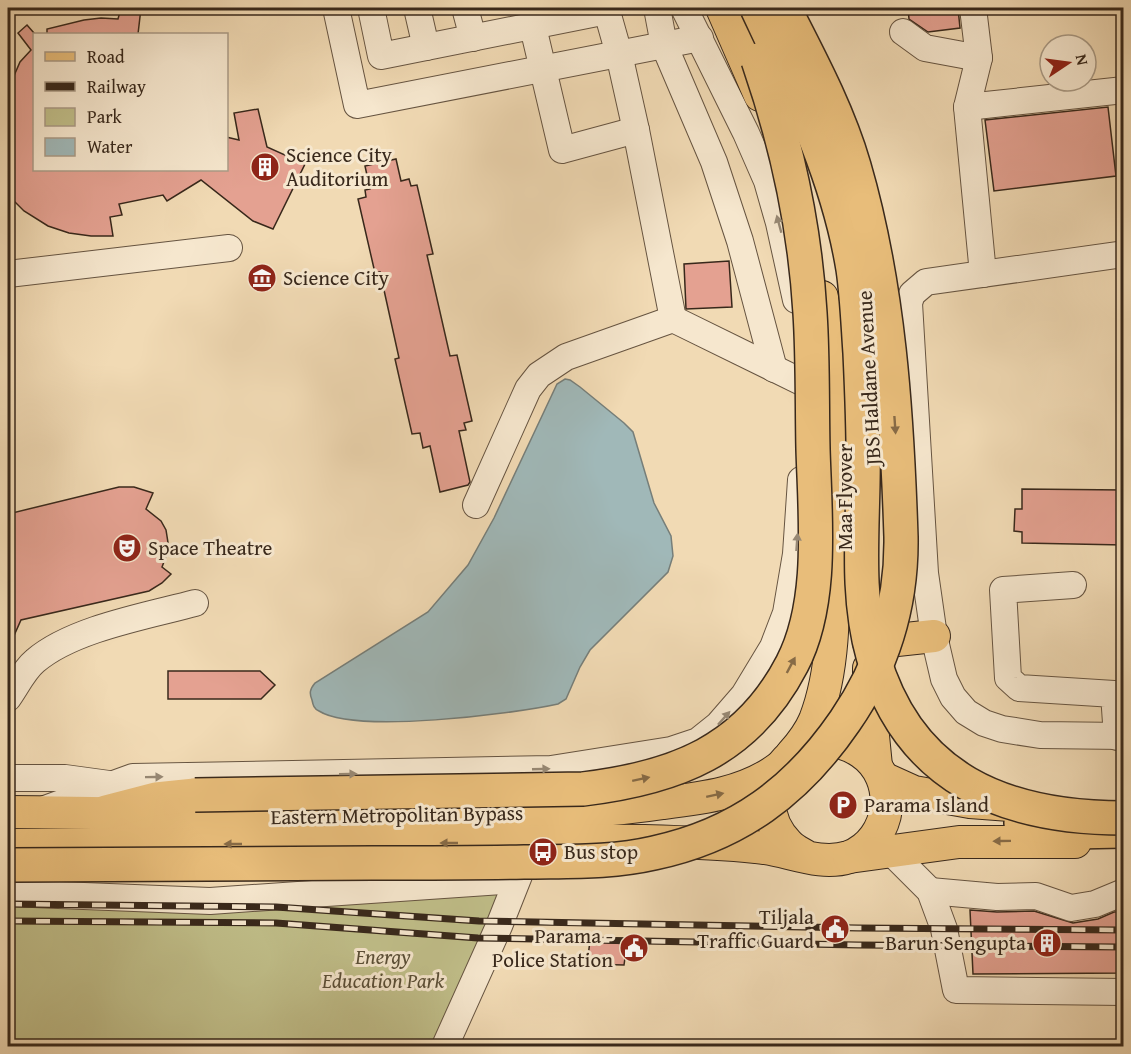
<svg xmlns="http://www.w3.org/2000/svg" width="1131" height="1054" font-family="'Gentium Book Plus',serif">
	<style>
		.green { fill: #c0be89; stroke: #7c7352; stroke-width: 1.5 }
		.water { fill: #a0b8b8; stroke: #767e79; stroke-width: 1.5 }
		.building { fill: #e4a191; stroke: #38281b; stroke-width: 1.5 }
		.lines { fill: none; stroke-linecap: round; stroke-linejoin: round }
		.minor-casing { stroke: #665441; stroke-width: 28 }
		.major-casing { stroke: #38281b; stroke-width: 34 }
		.highway-casing { stroke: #38281b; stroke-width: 36 }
		.minor { stroke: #f6e7ce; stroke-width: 26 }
		.major { stroke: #e8bd7a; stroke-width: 32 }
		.highway { stroke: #e8bd7a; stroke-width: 33 }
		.rail-casing { stroke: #38281b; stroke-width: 7 }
		.rail { stroke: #f6e7ce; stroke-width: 4.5; stroke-dasharray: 14; stroke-linecap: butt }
		.highway-bridge-casing { stroke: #38281b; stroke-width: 36; stroke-linecap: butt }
		.highway-bridge { stroke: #e8bd7a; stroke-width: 33 }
		.oneway { fill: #978874 }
		.oneway2 { fill: #876b46 }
		.labels { text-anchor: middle; stroke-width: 6; stroke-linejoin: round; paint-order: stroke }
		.poi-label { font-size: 21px; fill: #38281b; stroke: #f6e7ce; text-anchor: start }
		.street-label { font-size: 21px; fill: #38281b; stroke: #f6e7ce }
		.park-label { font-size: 21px; font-style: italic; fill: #5a4e36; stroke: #f6e7ce }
	</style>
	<rect width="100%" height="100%" fill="#f1dab4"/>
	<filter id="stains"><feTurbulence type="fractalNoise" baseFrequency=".00333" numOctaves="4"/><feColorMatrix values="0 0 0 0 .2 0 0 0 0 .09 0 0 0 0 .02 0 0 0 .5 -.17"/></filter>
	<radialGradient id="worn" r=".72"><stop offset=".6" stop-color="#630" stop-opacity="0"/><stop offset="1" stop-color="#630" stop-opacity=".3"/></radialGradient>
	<path class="green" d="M496 888 506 897 433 1046H8V894Z"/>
	<path class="water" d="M565 379 570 380 580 387 624 423 633 432 654 503 671 536 673 556 668 572 590 650 580 667 566 699 558 704C513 714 355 734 319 711 314 709 313 705 312 700 309 693 310 689 315 683L428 612 468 565 494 518 557 384Z"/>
	<g class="building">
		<path d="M121 8H141L138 34H47V29L84 20 101 18 118 19Z"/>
		<path d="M908 8H958L960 28 928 32 909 19Z"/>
		<path d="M27 25 34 33V170H226V137L239 140 234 113 258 109 267 147 305 164 273 229 253 221 201 180 167 201 163 195 119 204 122 215 110 217 113 236H91L69 233 48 226 24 211 8 195V132L9 131 8 107 9 91 13 78 20 62 31 50 18 33Z"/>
		<path d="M1108 107 1116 176 994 191 985 120Z"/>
		<path d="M396 159 401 181 409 179 411 186 417 185 433 254 427 255 450 356 457 355 472 421 464 423 466 430 459 431 470 482 468 485 440 492 430 446 423 448 420 433 412 434 395 359 399 358 380 272 375 273 358 199 366 197 365 190 370 189 365 166Z"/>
		<path d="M729 261 732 307 686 309 684 264Z"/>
		<path d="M119 487H134L153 493 146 509 161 521 166 530 169 549 162 567 171 574 162 583 149 591 21 620 8 649V514Z"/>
		<path d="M1022 489 1124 490V545L1022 543V532L1014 531 1015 509H1022Z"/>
		<path d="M168 671H260L275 685 261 699H168Z"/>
		<path d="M970 910 997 912 1034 911 1073 923 1098 919 1114 912H1124V973L973 974Z"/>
		<path d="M590 941 627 944 624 965 587 964Z"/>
	</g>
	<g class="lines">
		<g class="minor-casing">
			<g id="minor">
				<path d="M336 8 357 105 700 38"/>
				<path d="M371 8 381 56 607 11"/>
				<path d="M417 8 426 47"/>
				<path d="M465 8 473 38"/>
				<path d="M606 8 619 54 636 130 673 319"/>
				<path d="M657 8 664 45 714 162 740 241 774 369"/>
				<path d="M684 8 746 133 767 181 779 223 796 300"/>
				<path d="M973 8 979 58 967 107 983 274"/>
				<path d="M533 27 562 150 636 130"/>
				<path d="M903 32 925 48 979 58"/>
				<path d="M967 107 1124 90"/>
				<path d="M1124 254 926 282 912 294 909 303 925 573 934 636 944 679 953 697 966 712 984 723 1002 729 1040 735 1124 736"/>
				<path d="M8 274 229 248"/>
				<path d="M476 505 528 389 539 375 566 357 673 319 826 394"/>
				<path d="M1073 585 1003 590 1008 678 1019 688 1114 694 1117 737"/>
				<path d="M8 698C16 687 24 670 35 661 72 629 146 616 195 603"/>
				<path d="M8 778H65L109 784"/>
				<path d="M45 809 133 777 551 769 671 750 698 741 718 725 744 695 773 647 786 613 796 554 801 480"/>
				<path d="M890 851 930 891 944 929 956 990 1124 992"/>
				<path d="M930 891 997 897 1036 896 1071 908 1095 904 1124 892"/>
				<path d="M8 893 210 901 515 880"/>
				<path d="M445 1046 499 926 522 868"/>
			</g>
		</g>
		<g class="major-casing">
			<g id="major">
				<path d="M722 8 760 95"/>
				<path d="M869 643 934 636"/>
				<path d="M869 668V696L876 766"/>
				<path d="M792 754C802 743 809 734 815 720 837 663 833 595 833 534 834 456 837 375 822 297"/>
				<path d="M883 778 914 792 970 802 1010 805"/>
				<path d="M8 812C98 812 189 816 279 817 349 818 418 817 487 815 547 813 605 812 663 803 704 798 745 793 779 768"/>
				<path d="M8 845C147 844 287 844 426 843 499 842 572 840 644 841 682 842 719 843 756 847 786 849 819 867 849 857 893 840 900 778 861 752 802 712 737 793 788 844 793 850 801 853 807 857"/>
				<path d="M849 857 959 842H1075"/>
			</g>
		</g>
		<g class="highway-casing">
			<g id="highway">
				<path d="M106 812 156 799 195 795"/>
				<path d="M1021 823 1074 832 1122 831"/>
			</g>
		</g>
		<use href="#minor" class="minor"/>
		<use href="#major" class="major"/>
		<use href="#highway" class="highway"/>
		<g class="rail-casing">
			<g id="rail">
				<path d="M8 904 276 907 479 921 858 928 1124 930"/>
				<path d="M8 921 276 923 478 938 858 945 1124 947"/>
			</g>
		</g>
		<use href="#rail" class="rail"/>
		<g class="highway-bridge-casing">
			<g id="highway-bridge">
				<path d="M757 8C796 91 838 176 853 269 857 296 858 325 860 353 862 396 864 439 863 483 862 540 857 600 873 656 909 780 1005 818 1124 818"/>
				<path d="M195 795 583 789C675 778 747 751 792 664 824 603 815 517 813 449 812 404 813 358 810 313 805 228 786 141 758 60"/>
				<path d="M8 865C129 864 250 864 372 863 422 863 473 863 524 862 567 861 611 863 654 853 738 835 797 791 845 721 883 666 902 604 901 537 897 413 889 286 854 166 838 111 810 59 784 8"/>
			</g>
		</g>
		<use href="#highway-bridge" class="highway-bridge"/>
	</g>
	<defs><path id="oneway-solid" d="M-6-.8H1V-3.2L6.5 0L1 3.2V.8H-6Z" transform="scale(1.5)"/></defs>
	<g class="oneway">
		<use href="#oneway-solid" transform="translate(779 224) rotate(-105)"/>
		<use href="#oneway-solid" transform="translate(797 542) rotate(-86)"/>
		<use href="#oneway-solid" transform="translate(724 718) rotate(-48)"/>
		<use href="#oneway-solid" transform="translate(541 769) rotate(-2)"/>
		<use href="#oneway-solid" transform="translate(348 774) rotate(-1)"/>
		<use href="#oneway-solid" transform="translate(154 777) rotate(-1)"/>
	</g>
	<g class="oneway2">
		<use href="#oneway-solid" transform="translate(895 425) rotate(86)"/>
		<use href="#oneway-solid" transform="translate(791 665) rotate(-62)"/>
		<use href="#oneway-solid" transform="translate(641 779) rotate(-12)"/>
		<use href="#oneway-solid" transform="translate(715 795) rotate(-12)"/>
		<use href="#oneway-solid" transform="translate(1002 841) rotate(179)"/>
		<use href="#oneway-solid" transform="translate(449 843) rotate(180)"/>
		<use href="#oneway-solid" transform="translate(233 844) rotate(180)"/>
	</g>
	<defs>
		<g id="building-disc" transform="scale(1.5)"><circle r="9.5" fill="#8f2418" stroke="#f6e7ce"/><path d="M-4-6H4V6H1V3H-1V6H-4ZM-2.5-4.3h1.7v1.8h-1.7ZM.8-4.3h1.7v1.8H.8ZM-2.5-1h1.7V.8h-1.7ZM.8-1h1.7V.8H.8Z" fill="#fff"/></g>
		<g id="museum-disc" transform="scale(1.5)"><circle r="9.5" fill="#8f2418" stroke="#f6e7ce"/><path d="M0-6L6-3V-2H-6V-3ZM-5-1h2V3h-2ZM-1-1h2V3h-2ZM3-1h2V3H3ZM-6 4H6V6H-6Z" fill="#fff"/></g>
		<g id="theatre-disc" transform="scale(1.5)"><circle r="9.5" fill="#8f2418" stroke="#f6e7ce"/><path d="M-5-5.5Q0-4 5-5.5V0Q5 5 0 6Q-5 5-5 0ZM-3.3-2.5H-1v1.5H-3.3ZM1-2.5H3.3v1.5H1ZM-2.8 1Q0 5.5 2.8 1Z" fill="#fff"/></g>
		<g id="parking-disc" transform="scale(1.5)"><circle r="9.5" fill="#8f2418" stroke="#f6e7ce"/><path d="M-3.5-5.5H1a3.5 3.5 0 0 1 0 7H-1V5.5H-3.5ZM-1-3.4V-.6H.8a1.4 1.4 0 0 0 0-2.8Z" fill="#fff"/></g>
		<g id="bus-disc" transform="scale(1.5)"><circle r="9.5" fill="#8f2418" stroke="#f6e7ce"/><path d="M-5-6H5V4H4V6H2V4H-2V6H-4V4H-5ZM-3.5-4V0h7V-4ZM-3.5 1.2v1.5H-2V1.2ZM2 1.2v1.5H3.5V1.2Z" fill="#fff"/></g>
		<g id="civic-disc" transform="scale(1.5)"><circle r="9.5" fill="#8f2418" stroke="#f6e7ce"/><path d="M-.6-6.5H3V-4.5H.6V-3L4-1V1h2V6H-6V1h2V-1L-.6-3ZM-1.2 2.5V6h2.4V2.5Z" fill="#fff"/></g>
	</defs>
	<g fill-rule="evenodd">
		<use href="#building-disc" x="265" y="167"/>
		<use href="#museum-disc" x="262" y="278"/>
		<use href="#theatre-disc" x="127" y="548"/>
		<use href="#parking-disc" x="843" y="805"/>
		<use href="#bus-disc" x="543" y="852"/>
		<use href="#civic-disc" x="835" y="929"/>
		<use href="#building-disc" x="1047" y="943"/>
		<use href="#civic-disc" x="634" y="948"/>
	</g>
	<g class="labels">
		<g class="poi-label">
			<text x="286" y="162">Science City<tspan x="286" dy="24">Auditorium</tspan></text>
			<text x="283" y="285">Science City</text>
			<text x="148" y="555">Space Theatre</text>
			<text x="864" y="812">Parama Island</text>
			<text x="564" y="859">Bus stop</text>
			<text x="814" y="924" text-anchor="end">Tiljala<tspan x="814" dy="24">Traffic Guard</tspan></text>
			<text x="613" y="943" text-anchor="end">Parama -<tspan x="613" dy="24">Police Station</tspan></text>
			<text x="1026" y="950" text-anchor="end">Barun Sengupta</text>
		</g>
		<g class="street-label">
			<text transform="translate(869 378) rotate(-93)" y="7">JBS Haldane Avenue</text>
			<text transform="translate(845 497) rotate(-90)" y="7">Maa Flyover</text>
			<text transform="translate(397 815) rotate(-1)" y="7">Eastern Metropolitan Bypass</text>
		</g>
		<g class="park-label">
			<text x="383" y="964">Energy<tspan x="383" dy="24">Education Park</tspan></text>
		</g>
	</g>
	<rect width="1131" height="1054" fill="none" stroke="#f1dab4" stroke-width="30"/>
	<rect x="9" y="9" width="1113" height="1036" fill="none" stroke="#38281b" stroke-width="3"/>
	<rect x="15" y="15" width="1101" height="1024" fill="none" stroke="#38281b" stroke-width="1.5"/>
	<rect x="33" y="33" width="195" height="138" fill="#f6e7ce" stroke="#aa9b86" stroke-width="1.5"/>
	<rect x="45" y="52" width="30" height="9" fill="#e8bd7a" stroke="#aa9b86" stroke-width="1.5"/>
	<text x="87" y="63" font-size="18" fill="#38281b">Road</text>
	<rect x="45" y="82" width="30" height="9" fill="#38281b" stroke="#aa9b86" stroke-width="1.5"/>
	<text x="87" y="93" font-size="18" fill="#38281b">Railway</text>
	<rect x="45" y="108" width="30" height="18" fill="#c0be89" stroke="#aa9b86" stroke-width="1.5"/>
	<text x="87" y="123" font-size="18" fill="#38281b">Park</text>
	<rect x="45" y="138" width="30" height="18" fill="#a0b8b8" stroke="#aa9b86" stroke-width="1.5"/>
	<text x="87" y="153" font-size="18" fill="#38281b">Water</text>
	<g transform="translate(1068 63) rotate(77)"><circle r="28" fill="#f6e7ce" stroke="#aa9b86" stroke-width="1.5"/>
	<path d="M0-4.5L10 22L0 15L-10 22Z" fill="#8f2418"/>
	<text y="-9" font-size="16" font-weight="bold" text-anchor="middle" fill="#38281b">N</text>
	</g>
	<rect width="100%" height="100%" filter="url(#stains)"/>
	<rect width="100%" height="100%" fill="url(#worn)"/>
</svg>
